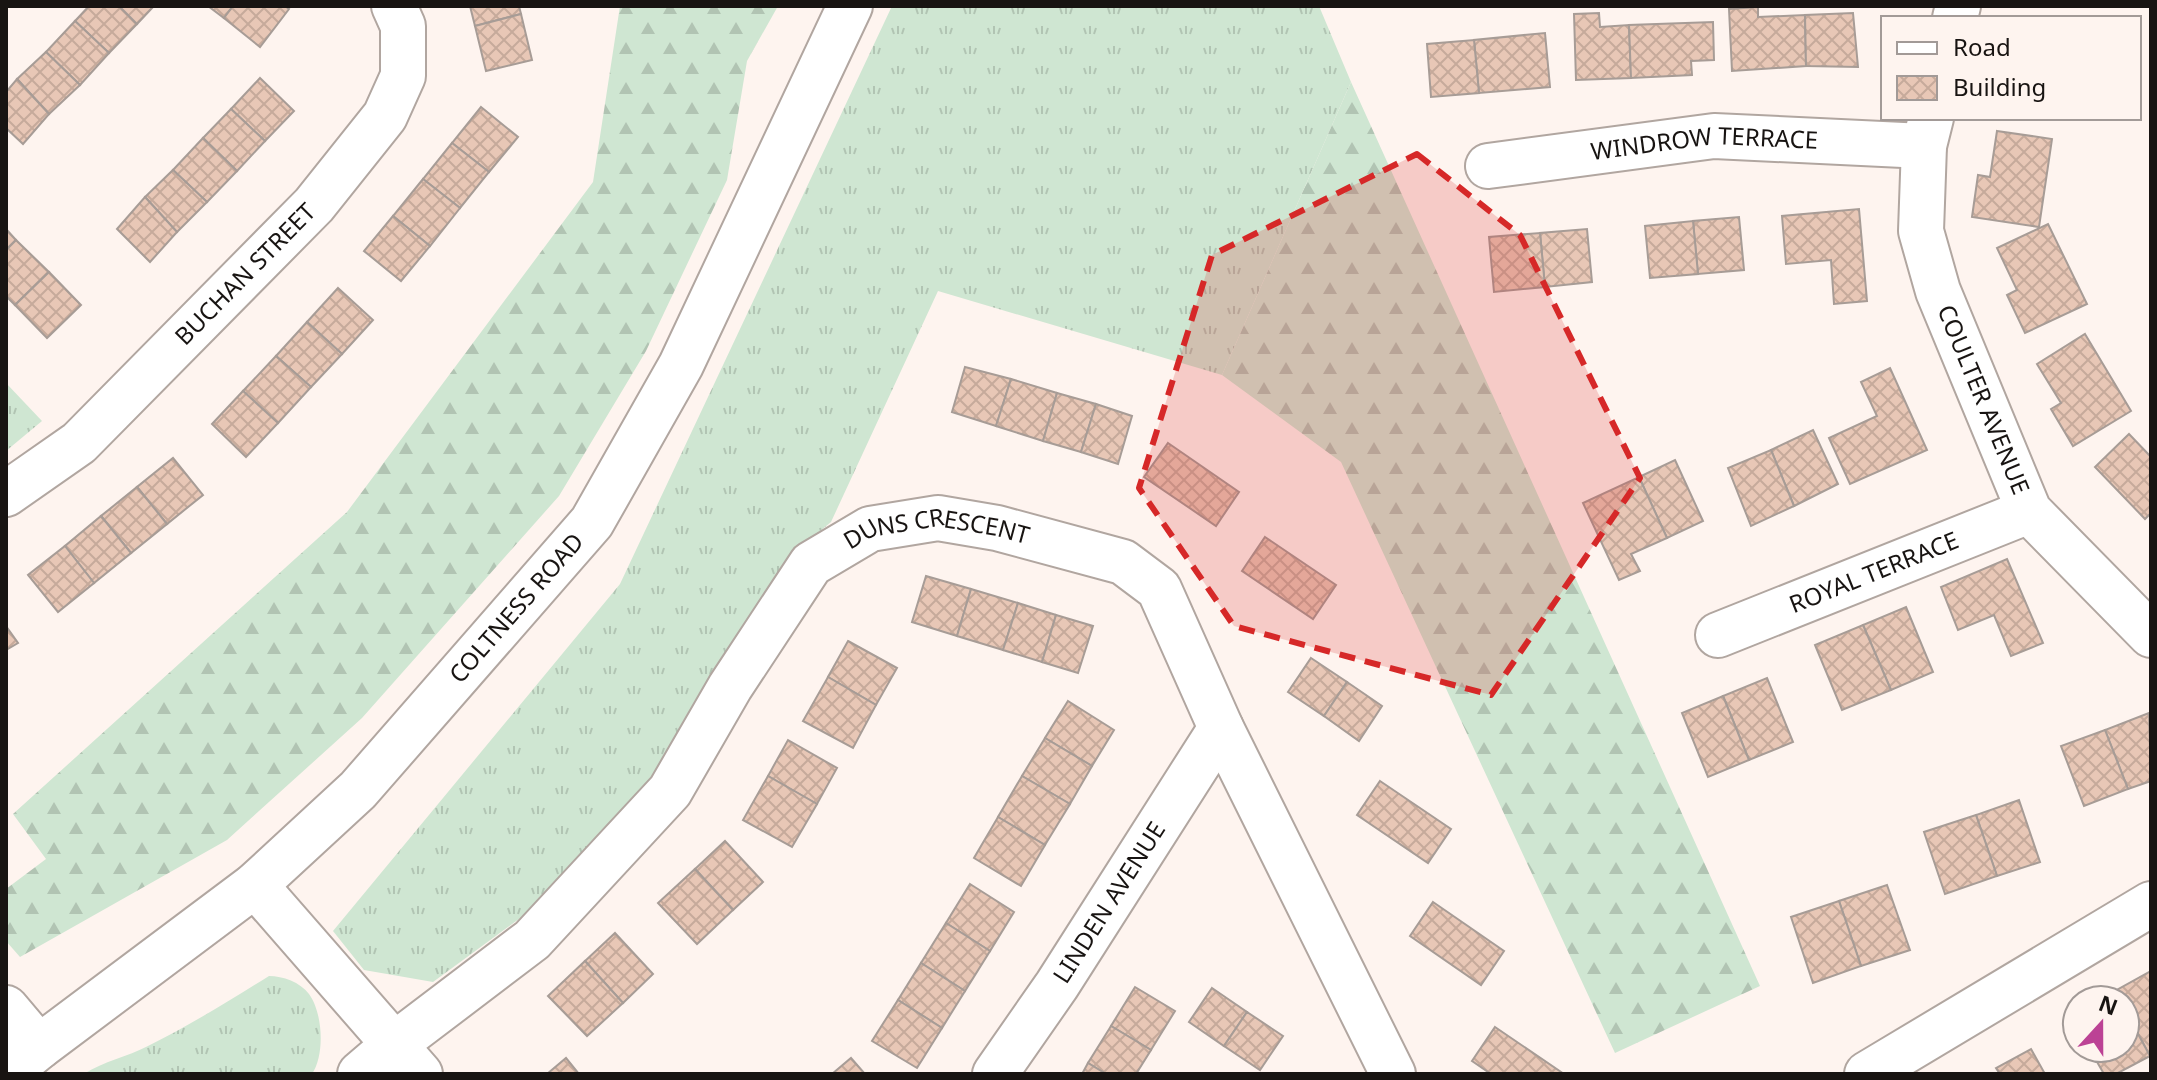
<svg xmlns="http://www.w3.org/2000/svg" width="2157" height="1080" font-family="'Noto Sans',sans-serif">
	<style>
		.grass { fill: url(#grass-tufts) }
		.forest { fill: url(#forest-firs) }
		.building { fill: url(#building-cross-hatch); stroke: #a79c96; stroke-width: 2 }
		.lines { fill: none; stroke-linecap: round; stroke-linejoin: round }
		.minor-casing { stroke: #b1a6a0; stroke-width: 48 }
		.minor { stroke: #fff; stroke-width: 44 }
		.marked { fill: #d62828; fill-opacity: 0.2; stroke: #d62828; stroke-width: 6; stroke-dasharray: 16 10; stroke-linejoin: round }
		.labels { text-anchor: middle; stroke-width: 6; stroke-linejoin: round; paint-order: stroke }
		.street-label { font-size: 24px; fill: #181412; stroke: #fef4ef }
	</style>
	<defs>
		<pattern id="grass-tufts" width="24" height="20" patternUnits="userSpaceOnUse" patternTransform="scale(2)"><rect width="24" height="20" fill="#cfe6d2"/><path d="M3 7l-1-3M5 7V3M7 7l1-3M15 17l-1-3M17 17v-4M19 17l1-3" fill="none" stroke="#b1c4b3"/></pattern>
		<pattern id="forest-firs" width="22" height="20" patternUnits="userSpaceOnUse" patternTransform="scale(2)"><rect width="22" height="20" fill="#cfe6d2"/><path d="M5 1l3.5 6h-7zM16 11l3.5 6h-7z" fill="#b1c4b3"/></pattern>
		<pattern id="building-cross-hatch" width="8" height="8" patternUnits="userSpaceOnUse" patternTransform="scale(2)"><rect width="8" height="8" fill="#e8c7b6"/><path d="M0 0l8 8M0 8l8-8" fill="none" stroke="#c6aa9b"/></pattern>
	</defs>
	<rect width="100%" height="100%" fill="#fef4ef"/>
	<g class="grass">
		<path d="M892 6H1319L1351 82 1222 375 938 291 831 522 802 546 646 785 549 897 433 982 364 970 333 931 620 584Z"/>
		<path d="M6 383 42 421 6 451Z"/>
		<path d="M269 976C283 976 300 982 309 994 323 1013 325 1055 312 1074H84C104 1061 127 1057 148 1046 190 1025 229 1001 269 976Z"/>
	</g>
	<g class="forest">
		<path d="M620 6H778L747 61 727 180 646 351 559 496 362 718 227 840 20 957 6 941V889L46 859 13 814 347 512 593 182Z"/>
		<path d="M1351 82 1760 986 1615 1053 1341 462 1222 375Z"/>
	</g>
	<g class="building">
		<path d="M89 6H119L137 24 109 53 75 21Z"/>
		<path d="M119 6H154L137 24Z"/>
		<path d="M208 6H233L224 18Z"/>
		<path d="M233 6H285L289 9 260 47 224 18Z"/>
		<path d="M470 6H519L521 14 475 26Z"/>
		<path d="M1758 7V17L1805 15 1806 66 1732 71 1729 9Z"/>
		<path d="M1599 13 1600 27 1629 25 1631 78 1576 80 1574 14Z"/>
		<path d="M1853 13 1858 67 1806 66 1805 15Z"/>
		<path d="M521 14 532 60 486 71 475 26Z"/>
		<path d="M75 21 109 53 80 85 46 52Z"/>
		<path d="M1713 22 1714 60 1691 61 1692 75 1631 78 1629 25Z"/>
		<path d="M1545 33 1550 87 1479 93 1474 40Z"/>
		<path d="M1474 40 1479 93 1431 97 1427 44Z"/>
		<path d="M46 52 80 85 49 114 17 79Z"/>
		<path d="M260 78 294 111 265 141 231 109Z"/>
		<path d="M17 79 49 114 23 144 6 128V92Z"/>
		<path d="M481 107 518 137 489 172 452 143Z"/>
		<path d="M231 109 265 141 237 171 203 138Z"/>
		<path d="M1997 131 2052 139 2039 227 1972 217 1978 175 1990 177Z"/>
		<path d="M203 138 237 171 207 202 173 170Z"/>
		<path d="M452 143 489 172 460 208 423 179Z"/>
		<path d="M173 170 207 202 177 232 145 197Z"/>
		<path d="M423 179 460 208 430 246 393 216Z"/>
		<path d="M145 197 177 232 150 262 117 229Z"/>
		<path d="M1859 209 1867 301 1834 304 1831 260 1786 264 1782 216Z"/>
		<path d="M393 216 430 246 401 281 364 251Z"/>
		<path d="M1739 217 1744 270 1698 274 1693 221Z"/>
		<path d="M1693 221 1698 274 1650 278 1645 226Z"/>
		<path d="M2048 224 2087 304 2025 333 2007 295 2017 290 1997 248Z"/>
		<path d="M6 229 16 240 6 250Z"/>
		<path d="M1587 229 1592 282 1545 287 1540 233Z"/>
		<path d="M1540 233 1545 287 1494 292 1489 237Z"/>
		<path d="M16 240 49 272 15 305 6 296V250Z"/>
		<path d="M49 272 81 305 47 338 15 305Z"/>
		<path d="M338 288 373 320 342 354 307 322Z"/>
		<path d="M307 322 342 354 311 387 276 356Z"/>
		<path d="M2085 334 2131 411 2073 446 2051 409 2061 403 2037 364Z"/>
		<path d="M276 356 311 387 278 423 243 391Z"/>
		<path d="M965 367 1011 379 996 426 952 412Z"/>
		<path d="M1890 368 1927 450 1850 484 1829 438 1877 416 1861 382Z"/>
		<path d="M1011 379 1057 393 1043 441 996 426Z"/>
		<path d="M243 391 278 423 246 457 212 424Z"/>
		<path d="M1057 393 1096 404 1081 452 1043 441Z"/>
		<path d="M1096 404 1132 416 1118 464 1081 452Z"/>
		<path d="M1813 430 1838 484 1794 506 1771 450Z"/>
		<path d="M2129 434 2151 457V513L2145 519 2095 467Z"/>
		<path d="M1168 443 1239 492 1216 526 1144 477Z"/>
		<path d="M1771 450 1794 506 1751 526 1728 468Z"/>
		<path d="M173 458 203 495 167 524 137 487Z"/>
		<path d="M1675 460 1703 521 1667 538 1639 477Z"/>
		<path d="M1639 477 1667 538 1631 554 1640 571 1619 580 1583 503Z"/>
		<path d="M137 487 167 524 131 553 101 516Z"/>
		<path d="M101 516 131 553 94 583 65 546Z"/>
		<path d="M1265 537 1336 585 1313 619 1242 571Z"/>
		<path d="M65 546 94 583 58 612 28 575Z"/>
		<path d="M2007 559 2043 643 2011 656 1994 615 1958 630 1941 587Z"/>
		<path d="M926 576 971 589 957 636 912 622Z"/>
		<path d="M971 589 1018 603 1003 650 957 636Z"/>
		<path d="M1018 603 1056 615 1042 662 1003 650Z"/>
		<path d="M1906 607 1933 672 1891 690 1863 625Z"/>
		<path d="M1056 615 1093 626 1078 673 1042 662Z"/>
		<path d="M1863 625 1891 690 1842 710 1815 645Z"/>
		<path d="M6 626 18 643 6 650Z"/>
		<path d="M848 641 897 668 876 705 828 677Z"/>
		<path d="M1311 658 1347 682 1324 716 1288 692Z"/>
		<path d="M828 677 876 705 853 748 803 721Z"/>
		<path d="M1767 678 1793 742 1749 760 1723 696Z"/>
		<path d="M1347 682 1382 706 1359 741 1324 716Z"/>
		<path d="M1723 696 1749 760 1708 777 1682 713Z"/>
		<path d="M1068 701 1114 730 1092 766 1045 738Z"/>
		<path d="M2149 713 2151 781 2128 789 2105 730Z"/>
		<path d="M2105 730 2128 789 2084 806 2061 746Z"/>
		<path d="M1045 738 1092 766 1070 804 1022 776Z"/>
		<path d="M788 740 837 768 817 804 768 776Z"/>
		<path d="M768 776 817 804 792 847 743 820Z"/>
		<path d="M1022 776 1070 804 1045 845 998 817Z"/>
		<path d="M1380 781 1451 829 1428 863 1357 815Z"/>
		<path d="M2019 800 2040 862 1997 876 1976 815Z"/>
		<path d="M1976 815 1997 876 1945 894 1924 832Z"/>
		<path d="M998 817 1045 845 1021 886 974 858Z"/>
		<path d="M725 841 763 882 733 910 695 869Z"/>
		<path d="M695 869 733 910 697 944 658 903Z"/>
		<path d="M970 884 1014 912 990 951 946 923Z"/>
		<path d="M1887 885 1910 950 1861 966 1839 901Z"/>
		<path d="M1839 901 1861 966 1813 983 1791 917Z"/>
		<path d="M1433 902 1504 951 1481 985 1410 936Z"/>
		<path d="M946 923 990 951 965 991 921 963Z"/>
		<path d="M615 933 653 974 623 1003 585 961Z"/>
		<path d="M585 961 623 1003 587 1036 548 996Z"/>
		<path d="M921 963 965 991 942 1028 898 1000Z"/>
		<path d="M2151 971V1055L2150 1056 2125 1010V1000H2119L2115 991Z"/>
		<path d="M1135 987 1175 1011 1151 1050 1111 1026Z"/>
		<path d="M1212 988 1247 1012 1224 1046 1189 1022Z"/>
		<path d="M898 1000 942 1028 917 1068 872 1041Z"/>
		<path d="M2125 1010 2150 1056 2116 1074H2104L2089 1048H2125Z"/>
		<path d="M1247 1012 1283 1036 1260 1070 1224 1046Z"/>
		<path d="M1111 1026 1151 1050 1136 1074H1106L1088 1063Z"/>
		<path d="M1495 1027 1564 1074H1491L1472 1061Z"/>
		<path d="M2031 1049 2045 1074H2000L1996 1068Z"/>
		<path d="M566 1058 579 1074H547Z"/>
		<path d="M851 1058 865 1074H832Z"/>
		<path d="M1088 1063 1106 1074H1082Z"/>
	</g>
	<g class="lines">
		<g class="minor-casing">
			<g id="minor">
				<path d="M1955 18 1958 6"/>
				<path id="s1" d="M1931 118 1924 146 1921 231 1938 291 2029 511 2151 635"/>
				<path id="s2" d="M1488 166 1714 136 1924 146"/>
				<path id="s3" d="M6 494 79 443 314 205 385 116 403 76V26L394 6"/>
				<path id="s4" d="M1718 635 2029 511"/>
				<path d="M255 885 420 1074"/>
				<path d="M6 1008 39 1047"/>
				<path id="s5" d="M6 1074 39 1047 255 885 358 790 592 522 681 365 850 6"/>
				<path id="s6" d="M360 1074 395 1044 532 940 670 791 730 687 811 564 870 529 938 518 997 528 1123 562 1159 589 1221 728 1393 1074"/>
				<path id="s7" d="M995 1074 1057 985 1221 728"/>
				<path d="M1867 1074 2151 904"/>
			</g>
		</g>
		<use href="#minor" class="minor"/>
	</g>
	<path class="marked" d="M1417 154 1520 235 1640 478 1491 695 1234 626 1139 488 1212 255Z"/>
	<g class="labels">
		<g class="street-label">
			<text dy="8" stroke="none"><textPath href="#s2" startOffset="218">WINDROW TERRACE</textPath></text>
			<text dy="8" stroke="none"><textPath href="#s3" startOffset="326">BUCHAN STREET</textPath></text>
			<text dy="8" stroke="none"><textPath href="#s1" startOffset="294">COULTER AVENUE</textPath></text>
			<text dy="8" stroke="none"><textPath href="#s6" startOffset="824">DUNS CRESCENT</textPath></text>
			<text dy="8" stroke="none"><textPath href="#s4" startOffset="168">ROYAL TERRACE</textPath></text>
			<text dy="8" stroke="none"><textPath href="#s5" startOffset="694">COLTNESS ROAD</textPath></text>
			<text dy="8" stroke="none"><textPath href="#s7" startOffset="206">LINDEN AVENUE</textPath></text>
		</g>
	</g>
	<rect width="2157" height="1080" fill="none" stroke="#181412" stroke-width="16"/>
	<rect x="1881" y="16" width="260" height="104" fill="#fef4ef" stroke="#a29a97" stroke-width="2"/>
	<rect x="1897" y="42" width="40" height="12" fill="#ffffff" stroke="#a29a97" stroke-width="2"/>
	<text x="1953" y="56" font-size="24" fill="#181412">Road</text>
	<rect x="1897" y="76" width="40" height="24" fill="url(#building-cross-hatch)" stroke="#a29a97" stroke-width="2"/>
	<text x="1953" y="96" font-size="24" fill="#181412">Building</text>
	<g transform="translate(2101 1024) rotate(21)"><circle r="38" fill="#fef4ef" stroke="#a29a97" stroke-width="2"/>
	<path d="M0-6L14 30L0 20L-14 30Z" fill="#bc4295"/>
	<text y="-12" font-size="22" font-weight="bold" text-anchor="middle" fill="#181412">N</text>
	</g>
</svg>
